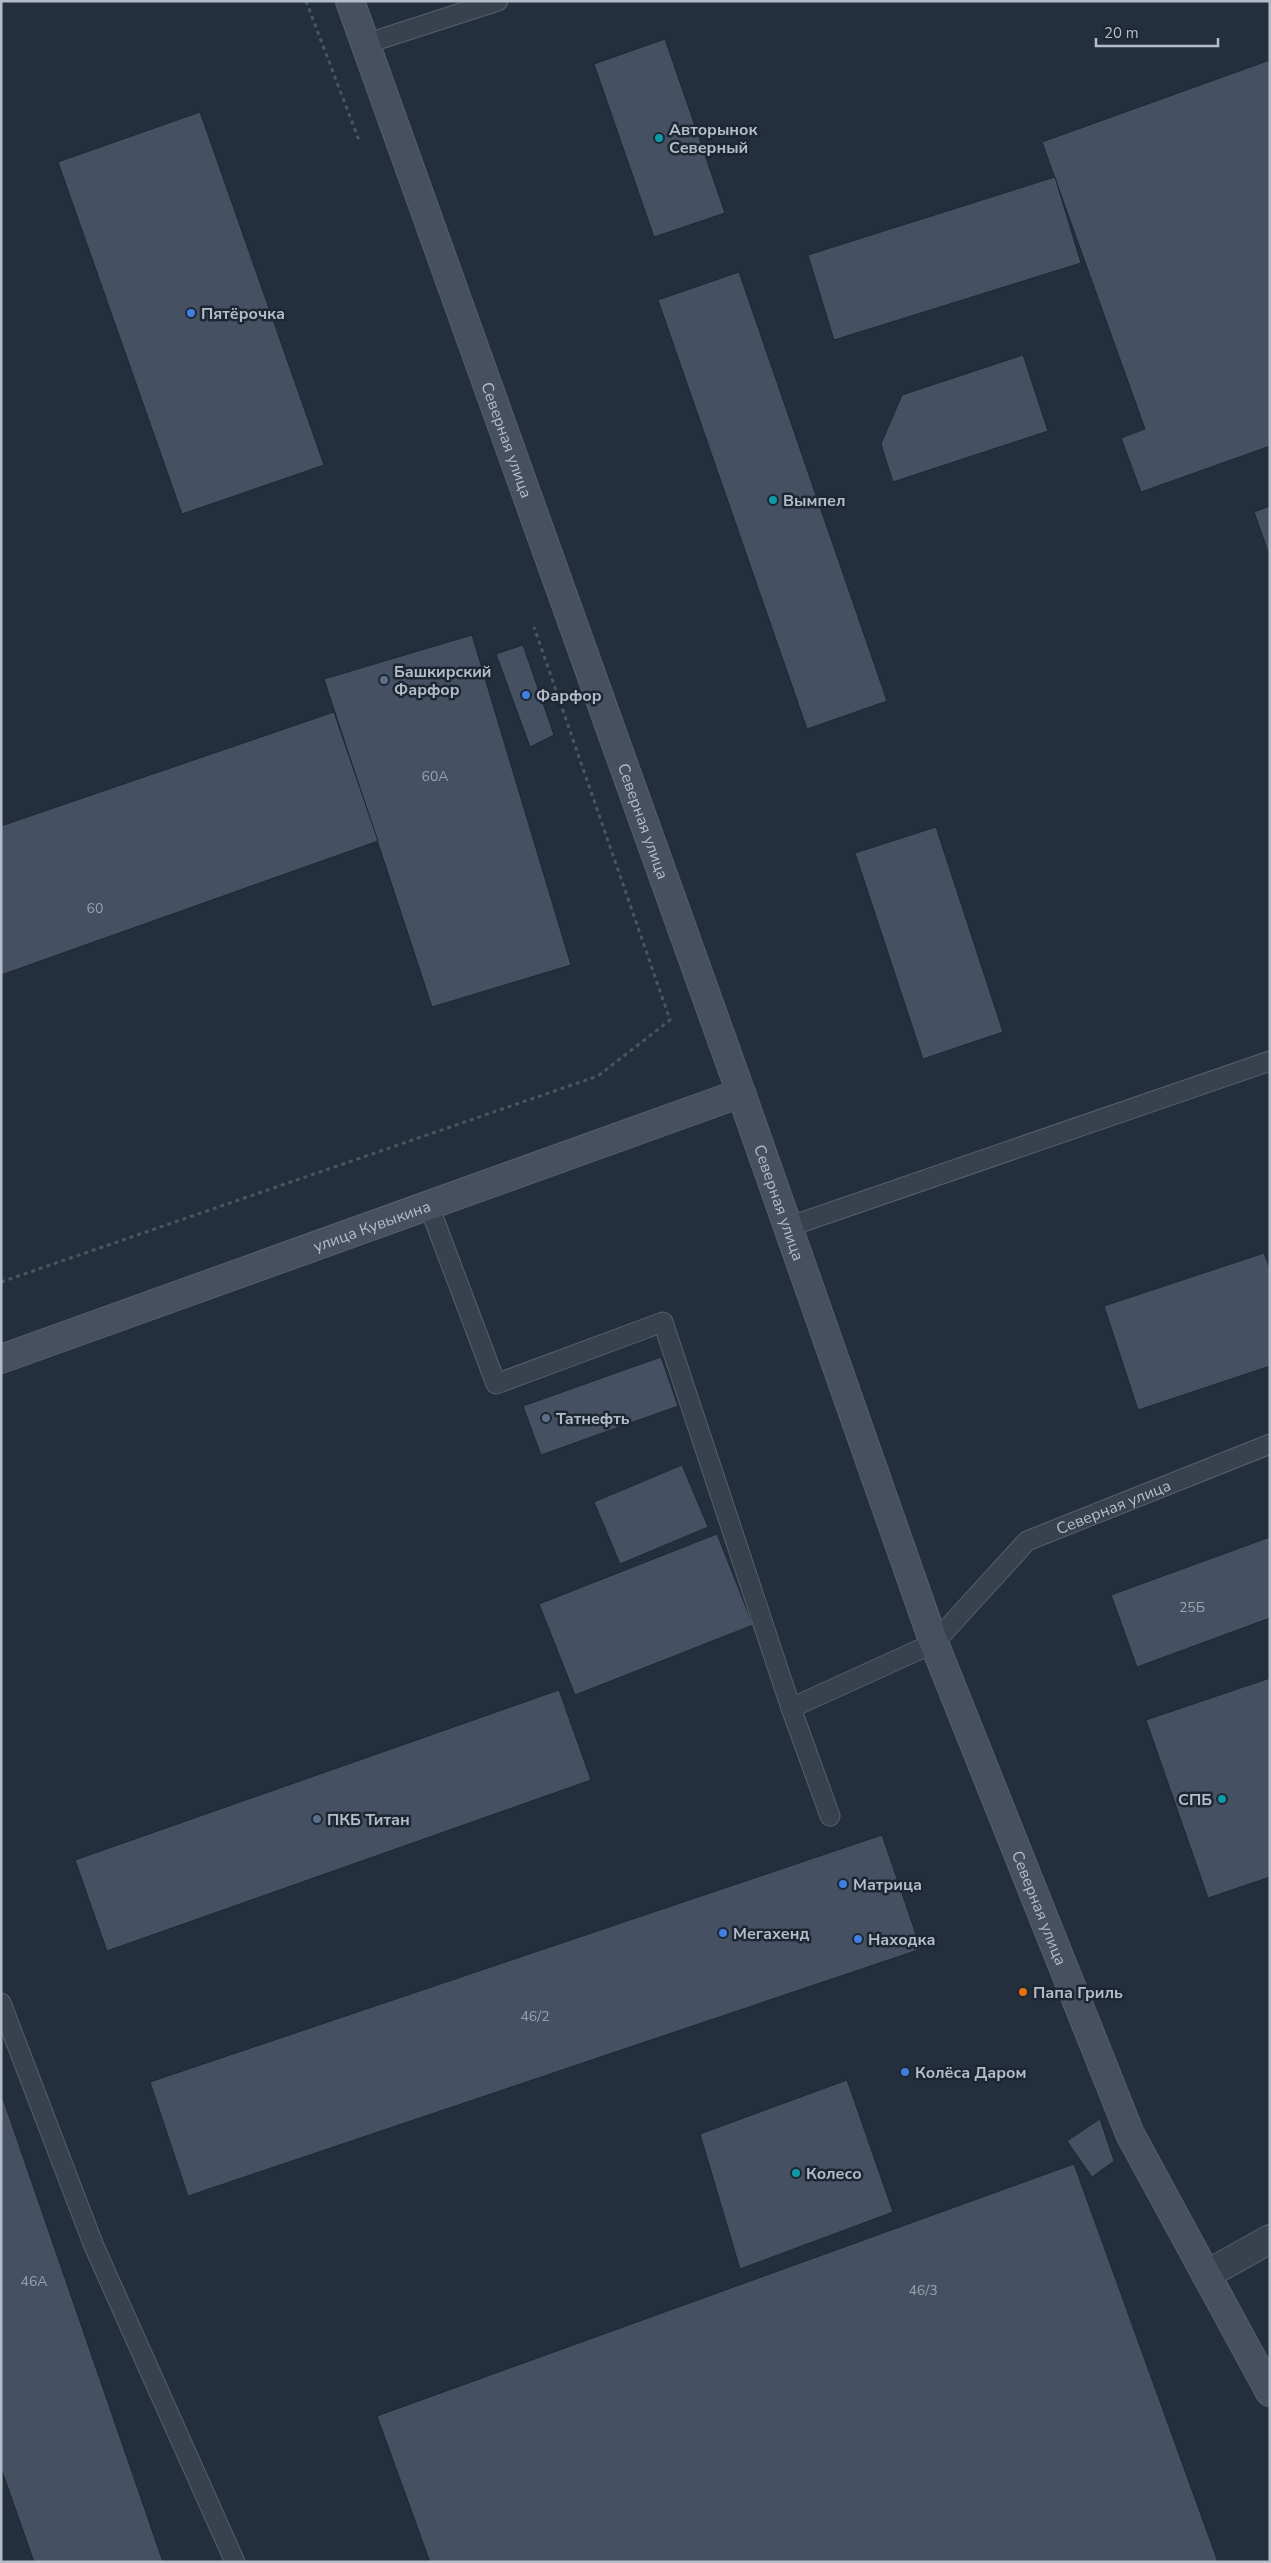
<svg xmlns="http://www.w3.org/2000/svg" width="1271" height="2563" font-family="'Nunito Sans',sans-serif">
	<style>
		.building { fill: #455162; stroke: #1f2835 }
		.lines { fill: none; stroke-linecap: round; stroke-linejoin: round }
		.lane-casing { stroke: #565f6c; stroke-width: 21 }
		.street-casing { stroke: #565f6c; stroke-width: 30 }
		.secondary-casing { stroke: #565f6c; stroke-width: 30 }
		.path { stroke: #44595c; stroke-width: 3; stroke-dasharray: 4 4; stroke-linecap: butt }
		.lane { stroke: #38414e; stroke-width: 19 }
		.street { stroke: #38414e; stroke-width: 28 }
		.secondary { stroke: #465061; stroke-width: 28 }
		.culture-dot { fill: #0f9aa8; stroke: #1d2633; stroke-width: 2 }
		.shop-dot { fill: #3f7fe0; stroke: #1d2633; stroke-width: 2 }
		.service-dot { fill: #5c6f8a; stroke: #1d2633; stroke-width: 2 }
		.food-dot { fill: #e8710a; stroke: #1d2633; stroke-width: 2 }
		.labels { text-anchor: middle; stroke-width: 5; stroke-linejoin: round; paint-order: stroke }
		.number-label { font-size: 14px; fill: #98a1af }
		.poi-label { font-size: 16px; font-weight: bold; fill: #b4bcc9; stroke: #1d2633; text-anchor: start }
		.street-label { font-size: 16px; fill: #b4bcc9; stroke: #1d2633 }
	</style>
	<rect width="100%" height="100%" fill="#242f3e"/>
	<g class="building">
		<path d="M665 39 725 213 654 237 594 64Z"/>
		<path d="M1270 60V446L1141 492 1121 438 1145 429 1042 142Z"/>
		<path d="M200 112 324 465 182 514 58 162Z"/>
		<path d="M1055 177 1081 263 834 340 808 255Z"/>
		<path d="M739 272 887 701 807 729 658 300Z"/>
		<path d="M1023 355 1048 431 893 482 881 444 902 395Z"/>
		<path d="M1270 506V557L1254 512Z"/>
		<path d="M472 635 571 965 432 1007 324 679Z"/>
		<path d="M523 645 554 735 530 747 496 654Z"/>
		<path d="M334 712 378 841 1 975V826Z"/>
		<path d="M936 827 1003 1032 923 1059 855 853Z"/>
		<path d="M1264 1253 1270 1269V1366L1138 1410 1104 1306Z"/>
		<path d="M661 1357 678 1406 541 1455 523 1406Z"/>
		<path d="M682 1465 708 1527 620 1564 594 1502Z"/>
		<path d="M717 1534 753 1625 575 1695 539 1604Z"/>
		<path d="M1270 1537V1618L1137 1667 1111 1595Z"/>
		<path d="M1270 1678V1877L1208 1898 1146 1720Z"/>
		<path d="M559 1690 591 1780 107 1951 75 1860Z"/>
		<path d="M882 1835 921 1949 188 2196 150 2082Z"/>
		<path d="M847 2080 893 2212 740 2269 700 2134Z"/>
		<path d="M1 2093 163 2562H34L1 2468Z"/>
		<path d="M1100 2119 1114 2161 1092 2177 1067 2141Z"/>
		<path d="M1074 2164 1218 2562H430L377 2416Z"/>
	</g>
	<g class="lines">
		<g class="lane-casing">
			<g id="lane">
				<path d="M365 44 498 1"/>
				<path d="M429 1206 496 1384 663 1322 791 1708 830 1816"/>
				<path d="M788 1227 1270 1061"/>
				<path id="s1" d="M791 1708 934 1643 1027 1541 1270 1444"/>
				<path d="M1 2003 94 2246 235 2562"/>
			</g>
		</g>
		<g class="street-casing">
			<path id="street" d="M1206 2275 1270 2239"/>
		</g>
		<g class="secondary-casing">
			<g id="secondary">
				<path id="s2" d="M350 1 741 1093 934 1643 1130 2134 1270 2392"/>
				<path id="s3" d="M1 1359 741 1093"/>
			</g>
		</g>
		<g class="path">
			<path d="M306 1 360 143"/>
			<path d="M1 1282 598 1076 670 1020 534 627"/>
		</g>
		<use href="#lane" class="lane"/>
		<use href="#street" class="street"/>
		<use href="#secondary" class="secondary"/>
	</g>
	<g class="culture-dot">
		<circle cx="659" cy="138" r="5"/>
		<circle cx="773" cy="500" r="5"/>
		<circle cx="1222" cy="1799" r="5"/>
		<circle cx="796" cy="2173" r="5"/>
	</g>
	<g class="shop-dot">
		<circle cx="191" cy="313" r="5"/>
		<circle cx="526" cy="695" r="5"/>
		<circle cx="843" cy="1884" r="5"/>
		<circle cx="723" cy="1933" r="5"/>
		<circle cx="858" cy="1939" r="5"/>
		<circle cx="905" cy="2072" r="5"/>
	</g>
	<g class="service-dot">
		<circle cx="384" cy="680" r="5"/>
		<circle cx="546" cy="1418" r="5"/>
		<circle cx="317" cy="1819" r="5"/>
	</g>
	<circle class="food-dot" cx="1023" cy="1992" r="5"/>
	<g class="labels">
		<g class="number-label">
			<text x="435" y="781">60А</text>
			<text x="95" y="913">60</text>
			<text x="1192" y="1612">25Б</text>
			<text x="535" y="2021">46/2</text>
			<text x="34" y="2286">46А</text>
			<text x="923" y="2295">46/3</text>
		</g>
		<g class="poi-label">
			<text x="669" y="135">Авторынок<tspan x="669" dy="18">Северный</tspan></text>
			<text x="201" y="319">Пятёрочка</text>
			<text x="783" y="506">Вымпел</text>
			<text x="394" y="677">Башкирский<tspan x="394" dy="18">Фарфор</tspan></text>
			<text x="536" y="701">Фарфор</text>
			<text x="556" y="1424">Татнефть</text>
			<text x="1212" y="1805" text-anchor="end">СПБ</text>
			<text x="327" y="1825">ПКБ Титан</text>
			<text x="853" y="1890">Матрица</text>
			<text x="733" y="1939">Мегахенд</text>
			<text x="868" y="1945">Находка</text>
			<text x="1033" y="1998">Папа Гриль</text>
			<text x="915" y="2078">Колёса Даром</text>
			<text x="806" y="2179">Колесо</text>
		</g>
		<g class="street-label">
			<text dy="6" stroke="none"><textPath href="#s2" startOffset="466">Северная улица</textPath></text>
			<text dy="6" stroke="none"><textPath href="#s2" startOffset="871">Северная улица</textPath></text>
			<text dy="6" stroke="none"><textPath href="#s2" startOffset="1276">Северная улица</textPath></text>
			<text dy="6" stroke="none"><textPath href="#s3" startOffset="394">улица Кувыкина</textPath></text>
			<text dy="6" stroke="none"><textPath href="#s1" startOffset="388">Северная улица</textPath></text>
			<text dy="6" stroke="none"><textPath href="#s2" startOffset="2028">Северная улица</textPath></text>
		</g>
	</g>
	<rect width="1271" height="2563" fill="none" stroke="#b4bcc9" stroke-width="5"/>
	<path d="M1096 38v8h122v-8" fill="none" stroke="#b4bcc9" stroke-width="2.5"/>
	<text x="1104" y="38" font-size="15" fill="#b4bcc9" stroke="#1d2633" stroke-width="4" paint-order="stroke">20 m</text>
</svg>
